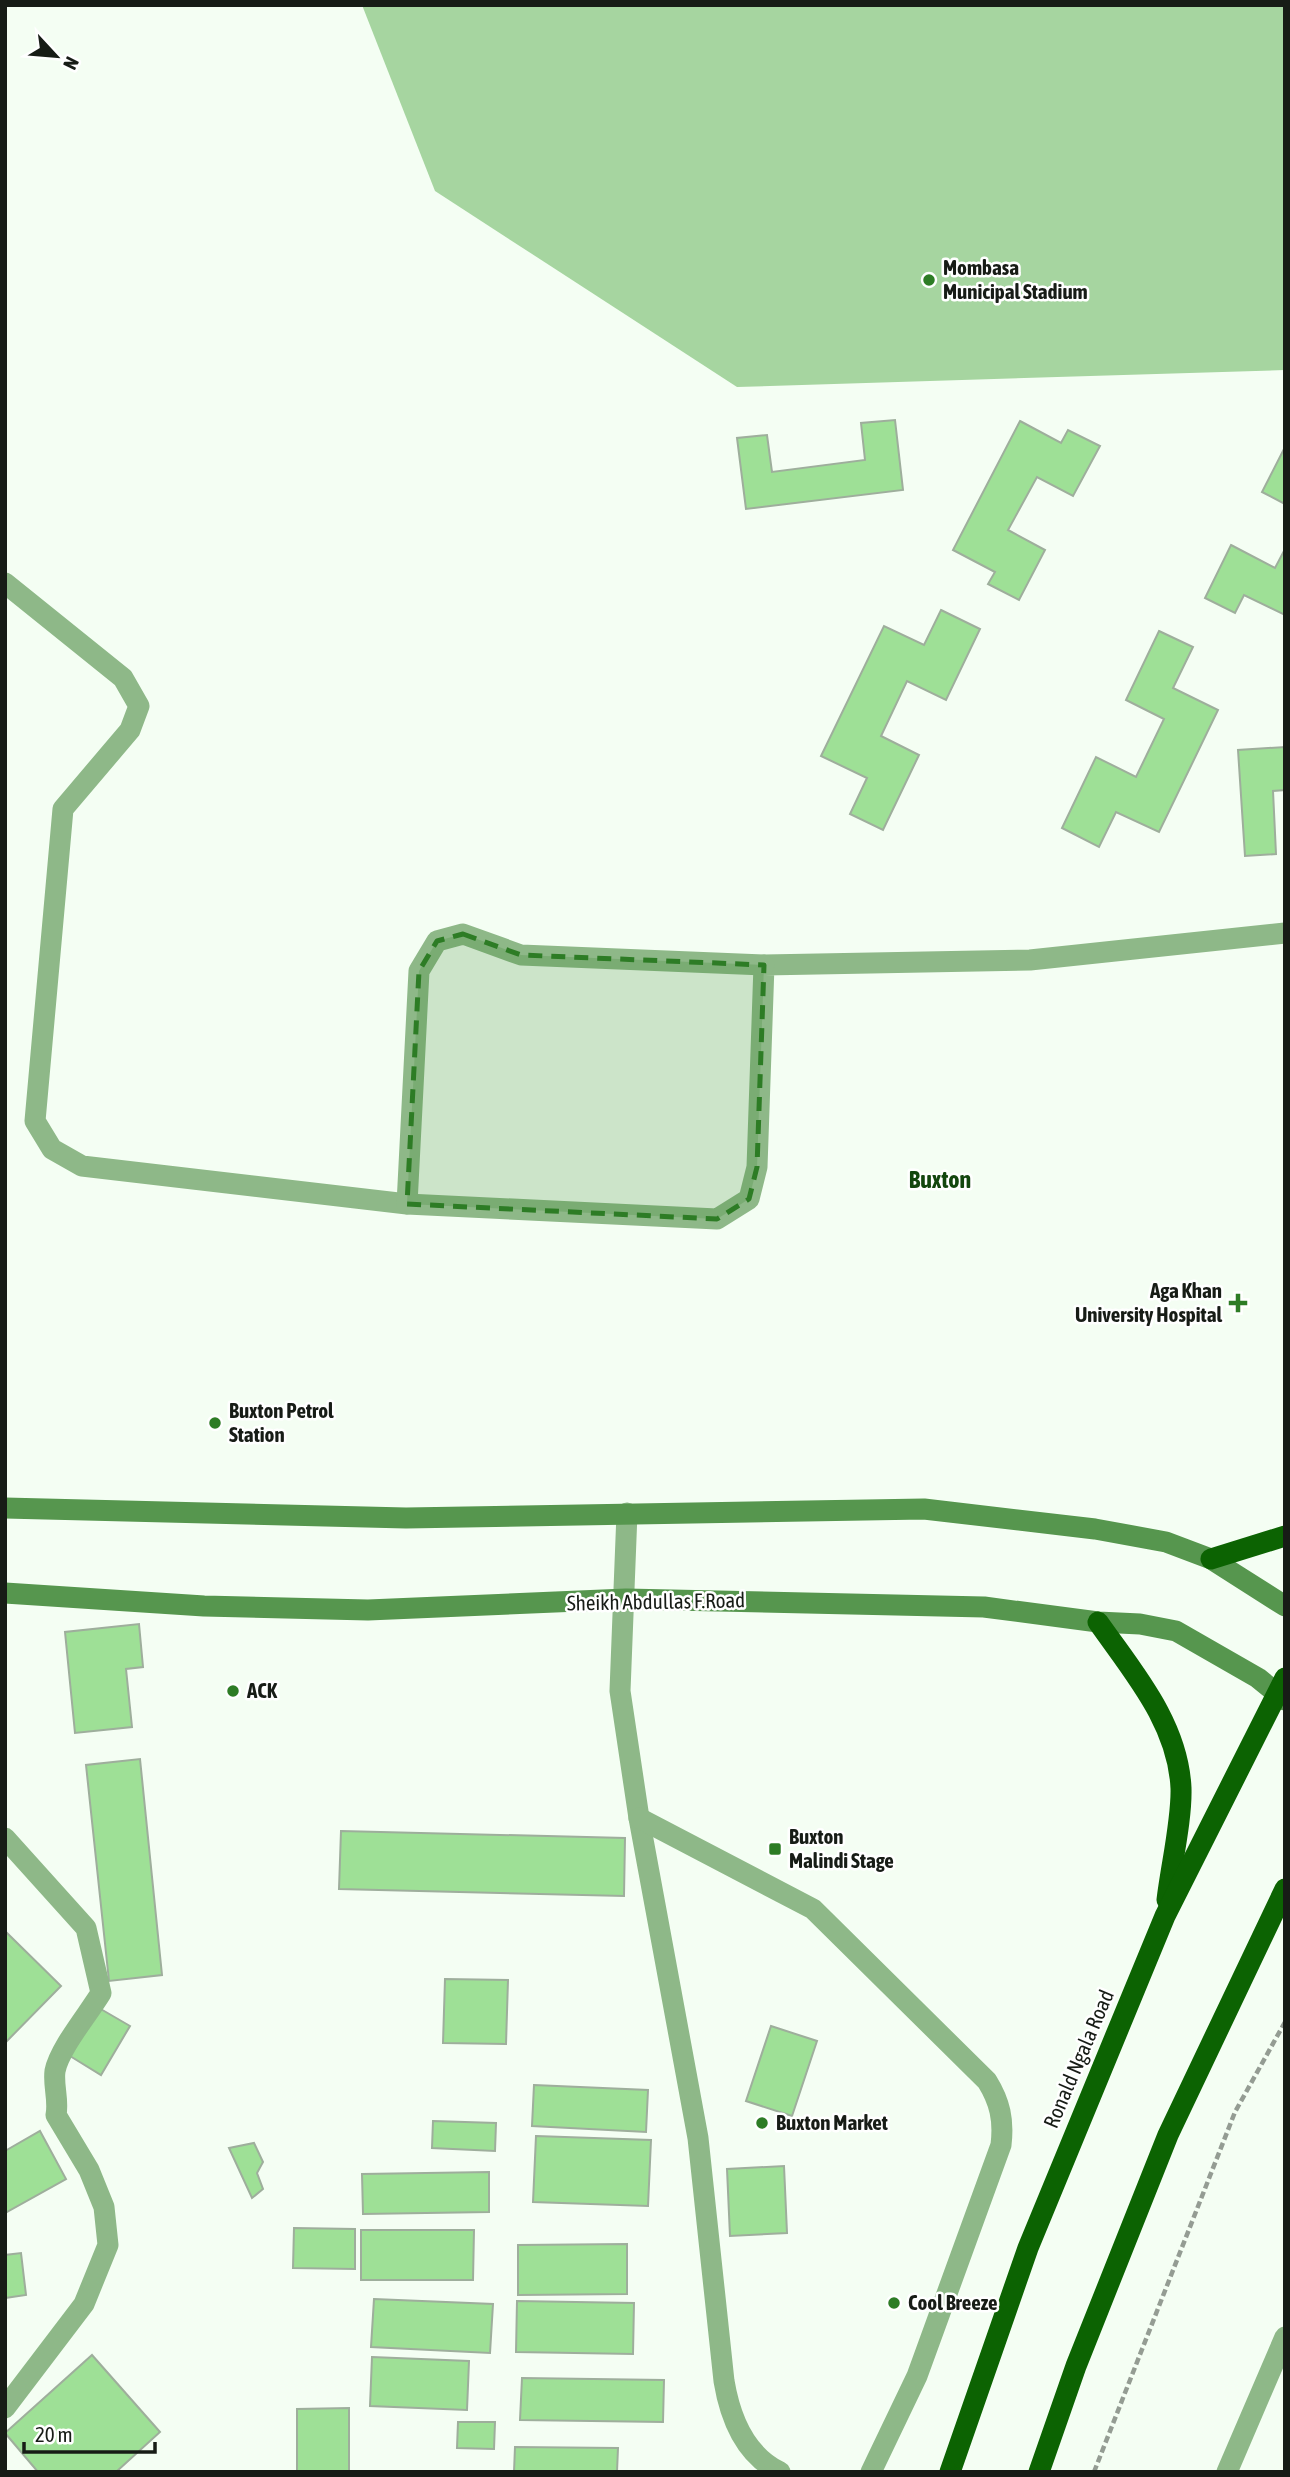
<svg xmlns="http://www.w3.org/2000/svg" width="1290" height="2477" font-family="'Asap Condensed',sans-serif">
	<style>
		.green { fill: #a6d5a0 }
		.building { fill: #9ee096; stroke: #9eae9c; stroke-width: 2 }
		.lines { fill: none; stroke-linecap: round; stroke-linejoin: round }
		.path { stroke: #949c93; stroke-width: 4.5; stroke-dasharray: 7 3.5; stroke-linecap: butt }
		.lane { stroke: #8eb888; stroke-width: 21 }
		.street { stroke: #8eb888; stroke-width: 21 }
		.secondary { stroke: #56964e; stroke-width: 21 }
		.highway { stroke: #0c6302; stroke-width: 21 }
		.marked { fill: #2d7c25; fill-opacity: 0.2; stroke: #2d7c25; stroke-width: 5; stroke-dasharray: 14 9; stroke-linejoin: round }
		.poi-dot { fill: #2d7c25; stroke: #fff; stroke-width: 2.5 }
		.labels { text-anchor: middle; stroke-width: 5; stroke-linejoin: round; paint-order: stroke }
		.poi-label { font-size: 21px; font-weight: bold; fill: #171c16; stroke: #fff; text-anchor: start }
		.street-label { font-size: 21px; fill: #171c16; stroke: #fff }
		.quarter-label { font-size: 24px; font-weight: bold; fill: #13460e; stroke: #fff }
	</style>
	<rect width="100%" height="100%" fill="#f4fef3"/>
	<path class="green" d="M362 5H1285V370L737 387 435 191Z"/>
	<g class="building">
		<path d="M895 420 903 490 746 509 737 438 767 435 772 472 865 460 861 423Z"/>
		<path d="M1020 421 1061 443 1068 430 1100 446 1073 496 1037 477 1008 530 1045 550 1019 600 988 584 995 572 953 550Z"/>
		<path d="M1285 447V504L1262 492Z"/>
		<path d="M1231 545 1275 568 1285 549V615L1244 595 1235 613 1205 598Z"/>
		<path d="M941 610 980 629 946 700 907 681 881 736 919 755 883 830 850 814 867 778 821 756 884 626 924 645Z"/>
		<path d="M1159 631 1193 647 1173 688 1218 710 1159 832 1116 812 1099 847 1062 828 1096 757 1136 777 1164 719 1126 700Z"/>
		<path d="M1285 747V790L1273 791 1276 854 1245 856 1238 750Z"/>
		<path d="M139 1624 143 1667 126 1669 132 1727 75 1733 65 1632Z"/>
		<path d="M140 1759 162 1975 109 1981 86 1765Z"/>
		<path d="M341 1831 625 1838 624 1896 339 1889Z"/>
		<path d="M5 1931 61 1986 5 2043Z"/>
		<path d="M445 1979 508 1980 506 2044 443 2043Z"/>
		<path d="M99 2008 130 2026 101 2075 70 2056Z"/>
		<path d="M771 2026 817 2041 792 2116 746 2101Z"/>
		<path d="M534 2085 648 2090 646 2132 532 2126Z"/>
		<path d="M433 2121 496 2123 495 2151 432 2148Z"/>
		<path d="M40 2131 66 2179 5 2213V2151Z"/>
		<path d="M536 2136 651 2140 648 2206 533 2202Z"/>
		<path d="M254 2143 263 2162 257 2173 263 2189 252 2198 229 2148Z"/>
		<path d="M784 2166 787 2233 730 2236 727 2169Z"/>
		<path d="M489 2172V2212L363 2214 362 2174Z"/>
		<path d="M294 2228 355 2229V2269L293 2268Z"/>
		<path d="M361 2230H474L473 2280H361Z"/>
		<path d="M627 2244V2294L518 2295V2245Z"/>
		<path d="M21 2253 26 2295 5 2298V2255Z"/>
		<path d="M374 2299 493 2304 490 2353 371 2347Z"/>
		<path d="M517 2301 634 2303 633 2354 516 2352Z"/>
		<path d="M92 2355 160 2432 116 2472H38L5 2433Z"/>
		<path d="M372 2357 469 2361 467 2410 370 2406Z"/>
		<path d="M522 2378 664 2380 663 2422 520 2420Z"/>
		<path d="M349 2408V2472H297V2409Z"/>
		<path d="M458 2422H495L494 2449 457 2448Z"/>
		<path d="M515 2447 618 2448 617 2472H514Z"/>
	</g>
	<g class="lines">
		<path class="path" d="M1094 2472 1235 2112 1285 2022"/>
		<g class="lane">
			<path d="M627 1513 620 1691 639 1818 698 2138 724 2381C730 2417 745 2455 780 2472"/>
			<path d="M639 1818 813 1909 987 2081C1000 2102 1004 2120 1001 2145L917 2376 871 2472"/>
		</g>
		<g class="street">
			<path d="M5 583 123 678 139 706 130 730 63 809 35 1121 52 1149 82 1166 407 1204 717 1219 749 1199 757 1167 764 965 1030 960 1285 933"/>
			<path d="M407 1204 419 971 437 941 463 934 521 955 764 965"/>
			<path d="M5 1838 86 1928 101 1993C89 2013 59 2049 55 2071 53 2086 59 2100 56 2115L89 2170 104 2207 108 2245 84 2304 5 2408"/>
			<path d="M1227 2472 1285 2337"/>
		</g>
		<g class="secondary">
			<path d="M5 1508 406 1518 924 1509 1095 1529 1166 1542 1211 1559 1285 1606"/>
			<path d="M5 1593 204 1606 368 1610 626 1599 984 1607 1098 1622 1140 1624 1176 1631 1258 1678 1285 1700"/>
		</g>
		<g class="highway">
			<path d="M1211 1559 1285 1536"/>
			<path d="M1098 1622C1133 1672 1178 1723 1181 1788 1182 1820 1171 1866 1167 1900"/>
			<path d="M950 2472 1028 2248 1165 1916 1285 1678"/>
			<path d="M1039 2472 1076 2366 1168 2135 1285 1889"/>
		</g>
	</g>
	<path class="marked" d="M463 934 521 955 764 965 757 1167 749 1199 717 1219 407 1204 419 971 437 941Z"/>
	<g class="poi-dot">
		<circle cx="929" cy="280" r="7"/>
		<path d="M1234.5 1292.5h7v7h7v7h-7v7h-7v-7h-7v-7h7z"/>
		<circle cx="215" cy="1423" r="7"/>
		<circle cx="233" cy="1691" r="7"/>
		<rect x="768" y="1842" width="14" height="14" rx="3.5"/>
		<circle cx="762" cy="2123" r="7"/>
		<circle cx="894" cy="2303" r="7"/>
	</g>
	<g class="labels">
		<g class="poi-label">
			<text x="943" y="275">Mombasa<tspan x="943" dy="24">Municipal Stadium</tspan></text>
			<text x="1222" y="1298" text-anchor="end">Aga Khan<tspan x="1222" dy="24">University Hospital</tspan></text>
			<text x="229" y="1418">Buxton Petrol<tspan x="229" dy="24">Station</tspan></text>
			<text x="247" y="1698">ACK</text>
			<text x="789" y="1844">Buxton<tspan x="789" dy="24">Malindi Stage</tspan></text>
			<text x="776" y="2130">Buxton Market</text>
			<text x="908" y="2310">Cool Breeze</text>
		</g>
		<g class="street-label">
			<text transform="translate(656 1602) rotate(-1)" y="7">Sheikh Abdullas F.Road</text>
			<text transform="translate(1079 2059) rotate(-67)" y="7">Ronald Ngala Road</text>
		</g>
		<g class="quarter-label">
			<text x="940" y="1188">Buxton</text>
		</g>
	</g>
	<rect width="1290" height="2477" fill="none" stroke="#171c16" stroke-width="14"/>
	<g transform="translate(56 56) rotate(116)" stroke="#ffffff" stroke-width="5" paint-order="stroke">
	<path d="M0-5L12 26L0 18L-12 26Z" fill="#171c16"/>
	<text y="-10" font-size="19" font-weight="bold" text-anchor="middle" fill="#171c16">N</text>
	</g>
	<path d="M24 2442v10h131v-10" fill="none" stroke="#171c16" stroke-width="3.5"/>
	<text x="35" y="2442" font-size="21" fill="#171c16" stroke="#ffffff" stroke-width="5" paint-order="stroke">20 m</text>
</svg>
